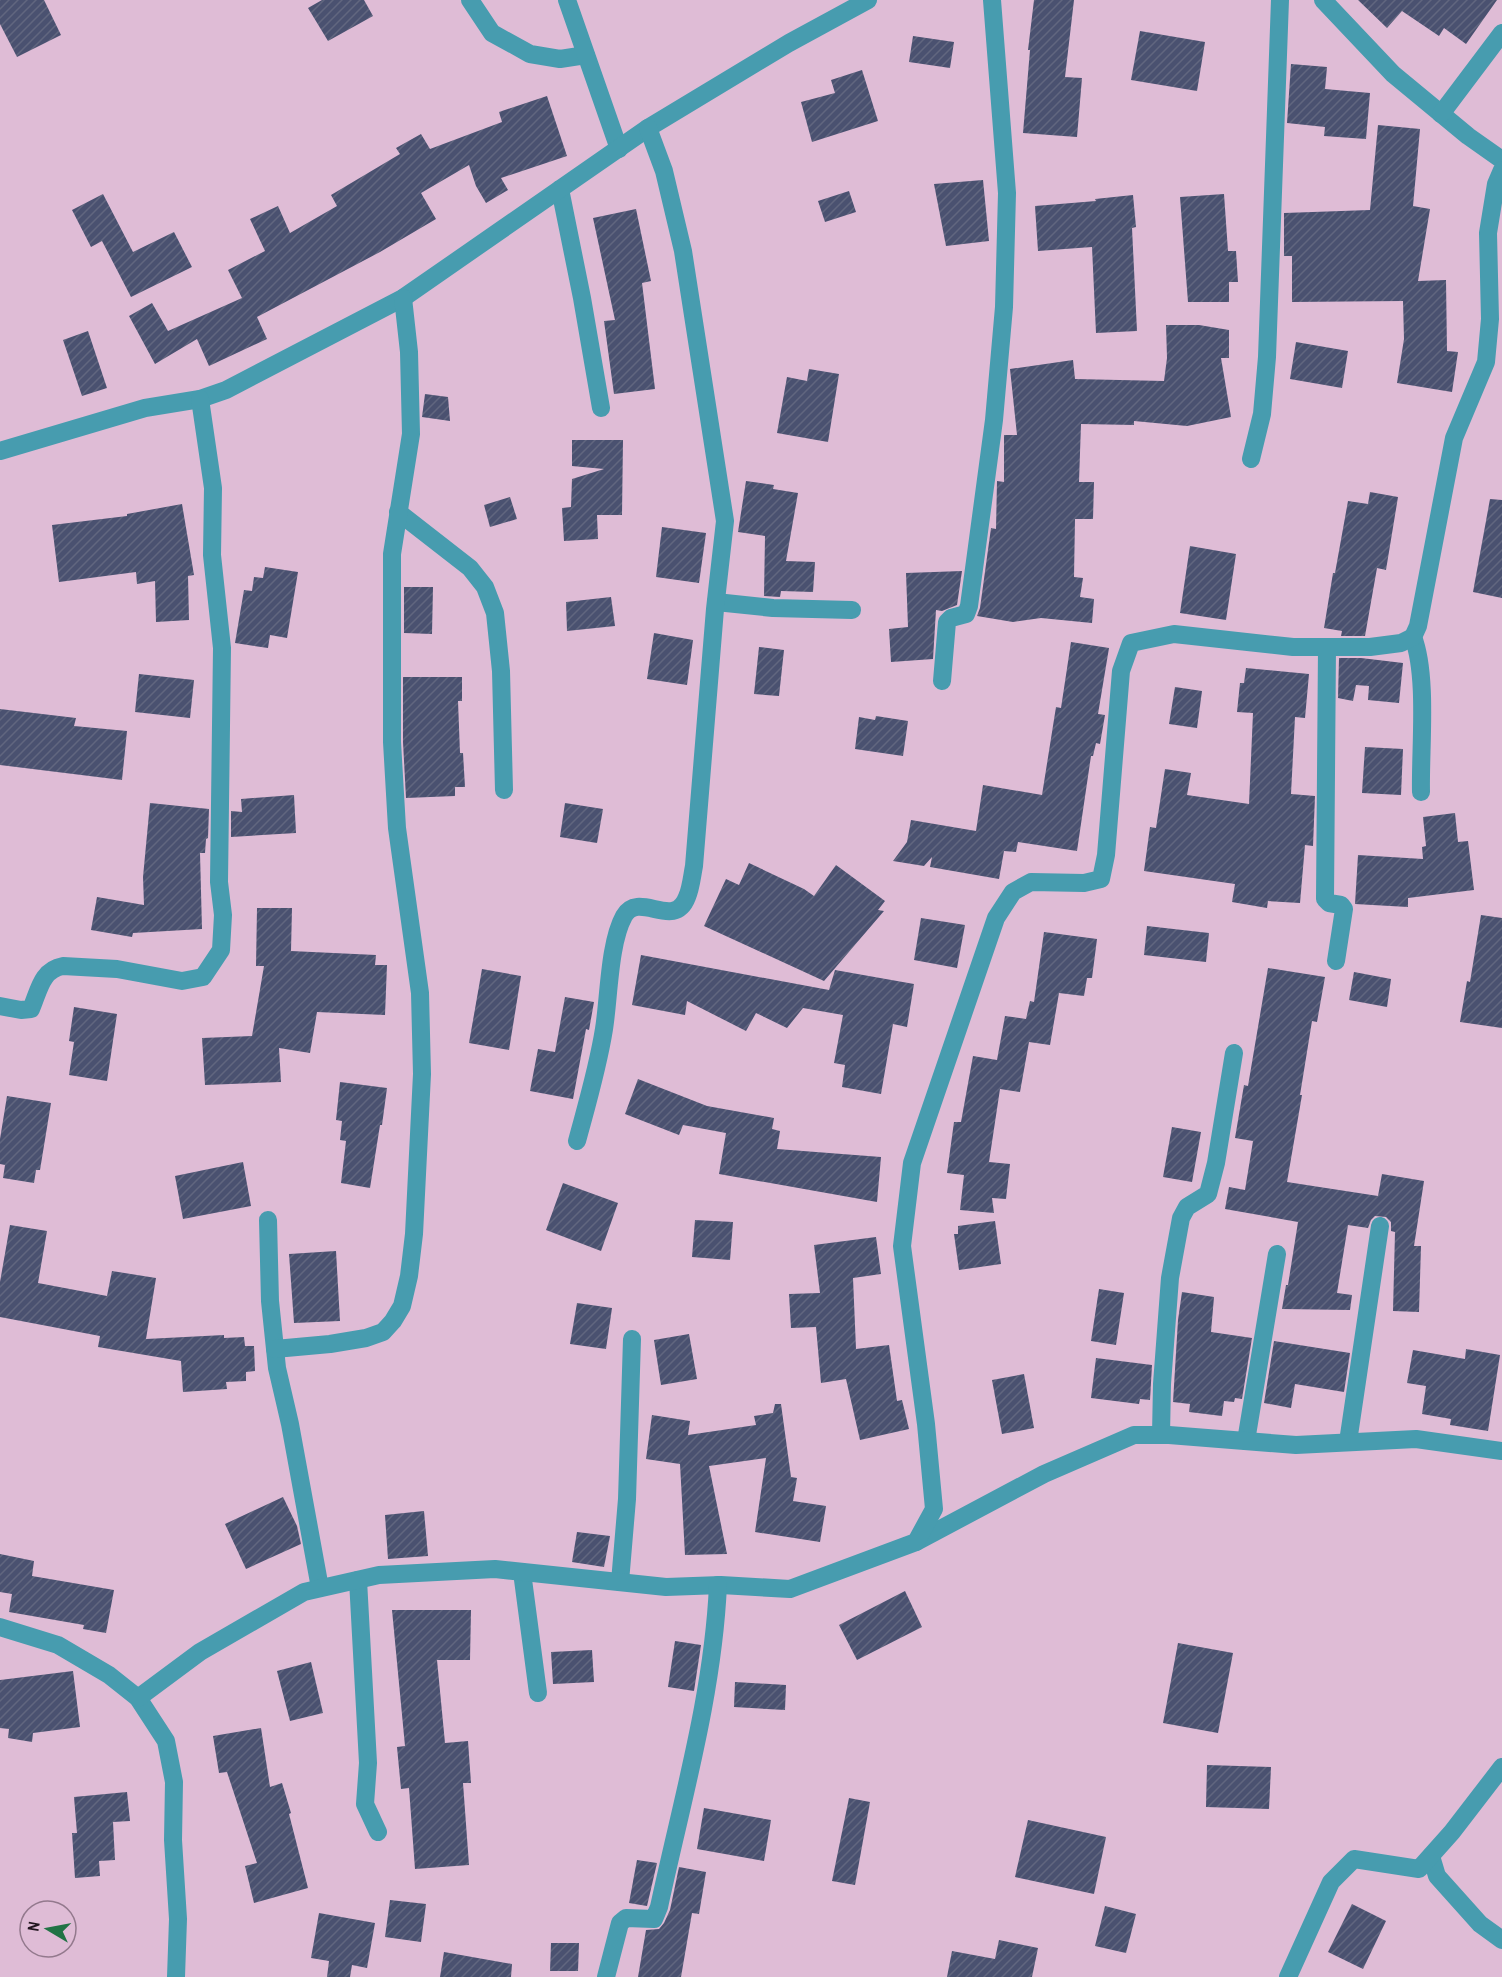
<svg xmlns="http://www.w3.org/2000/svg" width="1502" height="1977" font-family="'Archivo Narrow',sans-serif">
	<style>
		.building { fill: url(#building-hatch) }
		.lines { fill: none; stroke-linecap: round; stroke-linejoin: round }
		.minor { stroke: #479caf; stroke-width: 18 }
	</style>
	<defs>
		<pattern id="building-hatch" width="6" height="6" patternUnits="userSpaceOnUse" patternTransform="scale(1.5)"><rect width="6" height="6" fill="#4a5170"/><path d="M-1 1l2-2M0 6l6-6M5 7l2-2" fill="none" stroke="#61667f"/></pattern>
	</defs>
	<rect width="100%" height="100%" fill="#dfbcd6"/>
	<g class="building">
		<path d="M0 0H44L61 35 17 57 0 24Z"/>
		<path d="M322 0H364L373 16 328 41 308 8Z"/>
		<path d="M1034 0H1074L1065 77 1082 78 1077 137 1023 133 1030 50H1028Z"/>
		<path d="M1358 0H1497L1466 44 1444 28 1439 36 1402 11 1387 28Z"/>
		<path d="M1140 31 1205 42 1197 91 1131 80Z"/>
		<path d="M913 36 954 42 950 68 909 62Z"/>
		<path d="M1291 64 1327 67 1325 89 1370 93 1366 139 1324 136 1325 127 1287 123Z"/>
		<path d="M862 70 878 121 812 142 801 102 835 93 831 80Z"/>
		<path d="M547 96 567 156 501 178 508 190 486 203 476 186 469 165 421 193 436 219 380 252 257 317 267 339 209 366 197 339 155 364 129 316 152 303 168 331 242 298 228 270 265 251 250 219 278 206 290 233 337 206 331 195 400 154 396 148 421 134 430 149 502 122 499 112Z"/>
		<path d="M1378 125 1420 129 1413 206 1430 209 1418 281 1446 280 1447 351 1458 352 1452 392 1397 383 1404 339 1403 301 1292 302V256H1284V213L1370 210Z"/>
		<path d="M983 180 989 241 946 246 934 184Z"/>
		<path d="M849 191 856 212 825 222 818 201Z"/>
		<path d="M103 194 133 252 174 232 192 267 131 297 102 241 91 247 72 210Z"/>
		<path d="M1224 194 1228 251H1236L1238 282H1229V302H1188L1180 197Z"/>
		<path d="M1133 195 1136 227 1132 228 1137 331 1096 333 1092 247 1038 251 1035 206 1096 201 1095 199Z"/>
		<path d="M636 209 651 281 642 283 655 389 614 394 604 321 615 320 593 218Z"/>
		<path d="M1166 325H1199L1229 330V358H1221L1231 417 1187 426 1134 421V425L1081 424 1079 482H1094L1093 519H1075L1074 577 1083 578 1080 597 1094 599 1092 623 1041 618 1013 622 977 616 980 608 991 528 996 529 997 481 1004 482V435H1017L1010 369 1073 360 1075 379 1164 381 1167 358Z"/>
		<path d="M88 331 107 388 82 396 63 340Z"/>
		<path d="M1296 342 1348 351 1342 388 1290 379Z"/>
		<path d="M809 369 839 374 828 442 777 433 787 377 807 381Z"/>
		<path d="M425 394 448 397 450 421 422 417Z"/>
		<path d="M572 440H623L622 515H597L598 539 564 541 562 508 571 507 572 479 604 469 572 466Z"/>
		<path d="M746 481 774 485 773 489 798 493 786 561 815 562 813 592 781 591 780 597 764 596 765 536 738 532Z"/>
		<path d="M1370 492 1398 497 1386 570 1377 568 1365 636H1341L1342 631 1324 628 1333 573H1335L1348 501 1368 504Z"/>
		<path d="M510 497 517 519 490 527 484 505Z"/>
		<path d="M1490 499 1502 500V598L1473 592Z"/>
		<path d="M182 504 194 575 188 576 189 620 156 622 155 581 137 584 136 572 59 582 52 525 127 516V514Z"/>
		<path d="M662 527 706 533 699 583 656 577Z"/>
		<path d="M1190 546 1236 554 1226 620 1180 613Z"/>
		<path d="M265 567 298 572 287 638 270 635 268 648 235 643 244 590 252 591 254 577 263 578Z"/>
		<path d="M962 571 957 605 942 611 936 610 933 659 891 662 889 629 908 627 906 573Z"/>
		<path d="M404 587H433L432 634 404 633Z"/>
		<path d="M611 597 615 626 567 631 566 602Z"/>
		<path d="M654 633 693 640 687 685 647 679Z"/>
		<path d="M1071 642 1109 648 1098 714 1105 715 1100 744 1096 743 1093 756H1091L1077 851 1018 842 1016 852 1004 851 999 879 930 867 932 857 924 866 893 861 907 842 911 820 976 831 983 785 1042 795 1056 707 1061 708Z"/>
		<path d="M759 647 784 650 779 696 754 694Z"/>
		<path d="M1339 658H1361L1403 663 1399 703 1368 700 1369 686 1356 685 1353 701 1338 698Z"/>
		<path d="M1246 668 1309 674 1305 718 1295 717 1291 794 1315 796 1313 846 1305 845 1300 903 1268 901 1267 908 1232 902 1235 884 1144 871 1150 827 1156 828 1165 769 1191 773 1187 795 1249 804 1253 713 1237 712 1240 683H1244Z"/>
		<path d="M139 674 194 680 190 718 135 712Z"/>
		<path d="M403 677H462V701H458L460 753H463L465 787H455V796L406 798 403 742Z"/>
		<path d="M1175 687 1202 691 1197 728 1169 724Z"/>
		<path d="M0 709 76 718 74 726 127 731 122 780 0 765Z"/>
		<path d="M876 716 908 721 903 756 855 749 859 717 875 720Z"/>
		<path d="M1365 747 1403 749 1401 795 1362 793Z"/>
		<path d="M294 795 296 833 231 837V811L242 812 241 799Z"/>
		<path d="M150 803 209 809 208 838 206 839 205 853H200L202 929 133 933 132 937 91 930 97 897 144 905 143 877Z"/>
		<path d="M565 803 603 809 597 843 560 837Z"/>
		<path d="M1455 813 1458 842 1468 841 1474 890 1408 898V907L1355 904 1358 855 1423 859 1422 847 1426 846 1423 817Z"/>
		<path d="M749 863 804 889 814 896 836 865 885 901 878 910 884 911 824 981 704 926 726 879 739 885Z"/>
		<path d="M257 908H292L291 951 376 955 375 965H387L385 1015 317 1012 310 1053 279 1048 281 1082 205 1085 202 1038 252 1036 264 966H256Z"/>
		<path d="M1481 915 1502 918V1028L1460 1022 1467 981 1470 982Z"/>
		<path d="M921 918 965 925 957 968 914 960Z"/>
		<path d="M1147 926 1209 933 1206 962 1144 955Z"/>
		<path d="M1044 932 1097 939 1092 978H1087L1084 996 1059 993 1050 1045 1029 1042 1020 1092 1000 1089 989 1162 1010 1164 1006 1199 992 1198 994 1213 960 1210 964 1175 947 1173 954 1122H961L973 1056 997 1060 1005 1016 1026 1019 1030 1001 1034 1002Z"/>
		<path d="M641 955 829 990 835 970 914 984 907 1027 893 1024 881 1094 842 1087 845 1065 834 1063 843 1015 803 1008 787 1028 756 1013 746 1031 687 1001 685 1015 632 1005Z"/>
		<path d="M1268 968 1325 977 1317 1022 1312 1021 1300 1095H1302L1287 1182 1378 1196 1382 1174 1424 1181 1414 1246H1421L1419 1312 1393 1311 1395 1232 1391 1231V1222L1386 1217 1375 1216 1371 1220 1368 1228 1348 1225 1337 1293 1352 1295 1350 1310 1282 1309 1286 1285H1288L1298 1222 1225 1209 1229 1187 1245 1190 1253 1141 1235 1138 1244 1085 1248 1086Z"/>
		<path d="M482 969 521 976 509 1050 469 1043Z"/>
		<path d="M1354 972 1391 979 1387 1007 1349 1000Z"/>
		<path d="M565 997 594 1002 589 1030 586 1029 573 1099 530 1091 538 1049 555 1052Z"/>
		<path d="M74 1007 117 1014 107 1081 69 1075 74 1042 69 1041Z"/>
		<path d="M638 1079 707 1106 774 1118 772 1129 780 1131 777 1149 881 1157 877 1202 719 1174 726 1133 683 1125 679 1135 625 1114Z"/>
		<path d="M340 1082 387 1088 382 1125H380L370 1188 341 1183 346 1141 340 1140 342 1121 336 1120Z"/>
		<path d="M7 1096 51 1103 40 1170H36L34 1183 3 1178 5 1165 0 1164V1139Z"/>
		<path d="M1172 1127 1201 1132 1192 1182 1163 1177Z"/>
		<path d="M243 1162 251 1206 183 1219 175 1176Z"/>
		<path d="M563 1183 618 1203 601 1251 546 1230Z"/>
		<path d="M695 1220 733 1222 730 1260 692 1257Z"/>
		<path d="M995 1221 1001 1264 959 1270 954 1234H958V1226Z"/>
		<path d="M10 1225 47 1231 38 1283 107 1296 112 1271 156 1278 146 1339 224 1335V1338L244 1337 245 1346H254L255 1371 246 1372V1381L226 1382 227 1389 183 1392 181 1361 98 1347 100 1336 0 1317V1282Z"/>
		<path d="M876 1237 881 1274 853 1278 856 1349 889 1345 897 1401 902 1400 909 1429 860 1440 846 1379 821 1383 816 1327 791 1328 789 1294 820 1293 814 1245Z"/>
		<path d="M336 1251 340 1321 294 1323 289 1254Z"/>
		<path d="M1099 1289 1124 1293 1116 1345 1091 1341Z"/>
		<path d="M1182 1292 1214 1297 1211 1332 1252 1338 1242 1399 1235 1398 1234 1402 1224 1401 1222 1416 1189 1412 1190 1404 1173 1402 1178 1320Z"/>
		<path d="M577 1303 612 1308 606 1349 570 1344Z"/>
		<path d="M689 1334 697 1379 661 1385 654 1340Z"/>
		<path d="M1274 1341 1350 1353 1344 1392 1295 1384 1291 1408 1264 1403Z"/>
		<path d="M1466 1349 1500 1355 1488 1431 1450 1425 1451 1419 1422 1414 1426 1386 1407 1383 1413 1350 1465 1359Z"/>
		<path d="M1096 1358 1152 1365 1150 1400 1140 1399 1139 1404 1091 1398Z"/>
		<path d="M1024 1374 1034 1428 1002 1434 992 1380Z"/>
		<path d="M775 1404H781L791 1477 797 1478 793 1501 826 1506 820 1542 755 1532 766 1458 709 1466 727 1554 685 1555 680 1464 646 1459 652 1415 690 1421 688 1435 756 1425 754 1416 773 1413Z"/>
		<path d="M283 1497 297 1526 301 1544 246 1569 225 1524Z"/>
		<path d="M424 1511 428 1556 388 1559 385 1515Z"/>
		<path d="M577 1532 610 1536 604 1567 572 1562Z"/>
		<path d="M0 1554 34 1561 32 1576 114 1590 106 1633 83 1629 84 1625 9 1612 12 1594 0 1592Z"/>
		<path d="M905 1591 922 1627 857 1660 839 1625Z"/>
		<path d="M392 1610H471L470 1660H437L445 1743 468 1741 471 1783H463L469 1865 415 1869 409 1788 401 1789 397 1747 405 1746Z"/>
		<path d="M675 1641 701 1645 694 1691 668 1687Z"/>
		<path d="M1178 1643 1233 1653 1218 1733 1163 1723Z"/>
		<path d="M592 1650 594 1682 553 1684 551 1652Z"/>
		<path d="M311 1662 323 1713 290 1721 277 1671Z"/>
		<path d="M73 1671 80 1727 33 1733 32 1742 8 1738 9 1729 0 1728V1680Z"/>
		<path d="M735 1682 786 1685 785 1710 734 1707Z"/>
		<path d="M261 1728 270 1787 282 1783 291 1813 289 1814 308 1888 254 1903 245 1866 257 1863 227 1772 219 1773 213 1736Z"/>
		<path d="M1207 1765 1271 1767 1269 1809 1206 1807Z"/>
		<path d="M127 1792 130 1821 113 1822 115 1860 99 1861 100 1876 75 1878 72 1833H77L74 1797Z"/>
		<path d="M849 1798 870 1802 855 1885 832 1881Z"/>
		<path d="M704 1808 771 1820 764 1861 697 1849Z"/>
		<path d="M1028 1820 1106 1837 1094 1894 1015 1877Z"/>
		<path d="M637 1860 657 1863 647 1906 629 1903Z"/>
		<path d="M679 1867 706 1872 699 1914 692 1913 681 1977H638L646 1930 659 1929 664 1923 670 1910Z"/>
		<path d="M390 1900 426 1904 421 1942 385 1937Z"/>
		<path d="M1352 1904 1386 1921 1363 1969 1328 1952Z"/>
		<path d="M1105 1906 1136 1914 1126 1953 1095 1946Z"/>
		<path d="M319 1913 375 1923 367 1968 352 1965 350 1977H327L329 1961 311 1958Z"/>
		<path d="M999 1940 1038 1948 1032 1977H947L952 1951 995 1959Z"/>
		<path d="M551 1943H579L578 1971H550Z"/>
		<path d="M444 1952 512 1964 511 1977H440Z"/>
	</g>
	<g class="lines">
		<g class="minor">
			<path d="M470 0 492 33 530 54 560 59 586 55"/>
			<path d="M567 0 619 149"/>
			<path d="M1323 0 1393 74 1468 136 1502 160"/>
			<path d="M1441 114 1502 33"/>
			<path d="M560 189 582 298 601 408"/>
			<path d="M0 451 145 408 200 399 226 390 403 298 648 128 789 43 868 0"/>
			<path d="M1251 459 1262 414 1267 357 1280 0"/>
			<path d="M398 512 470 568 485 587 495 613 501 671 504 790"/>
			<path d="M716 602 773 608 852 610"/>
			<path d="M1413 637C1428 676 1420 749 1421 792"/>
			<path d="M1327 647 1325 899 1329 903 1341 905 1344 909 1336 961"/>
			<path d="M942 681 947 622 951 618 966 614 969 606 994 420 1004 307 1007 193 992 0"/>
			<path d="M0 1006 21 1010 31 1009C39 991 41 970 63 966L117 969 182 981 203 977 221 950 223 915 219 882 222 648 212 555 213 488 200 399"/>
			<path d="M577 1141C587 1104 598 1067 604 1029 609 998 609 943 624 916 639 890 674 931 687 897 691 888 692 876 694 866L715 609 725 521 683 251 664 171 648 128"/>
			<path d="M268 1220 270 1301 277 1368 290 1424 320 1588"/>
			<path d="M275 1349 330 1344 366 1338 383 1332 393 1321 402 1306 409 1276 414 1234 422 1074 420 993 397 828 392 742V554L411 434 409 352 403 298"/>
			<path d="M1161 1435 1162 1384 1170 1278 1181 1218 1187 1207 1208 1194 1216 1163 1234 1053"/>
			<path d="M1246 1441 1277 1254"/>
			<path d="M1348 1442 1380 1226"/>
			<path d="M916 1542 1044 1474 1134 1435H1169L1296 1445 1416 1439 1502 1451"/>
			<path d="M522 1572 538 1693"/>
			<path d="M358 1580 368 1763 365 1804 378 1832"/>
			<path d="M620 1582 627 1499 632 1339"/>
			<path d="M0 1627 58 1645 109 1675 138 1698 166 1741 174 1782 173 1840 178 1919 176 1977"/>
			<path d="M138 1698 200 1652 304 1592 379 1575 495 1569 666 1587 721 1585 790 1589 916 1542 934 1509 926 1424 902 1246 912 1163 996 918 1013 892 1031 882 1084 883 1101 879 1106 855 1121 671 1131 643 1174 634 1293 647H1370L1401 643 1413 637 1418 626 1454 438 1486 362 1490 319 1488 233 1496 184 1502 170"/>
			<path d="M1431 1856 1437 1876 1480 1924 1502 1940"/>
			<path d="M606 1977 620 1923 626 1918 654 1919 659 1907C682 1800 713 1695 718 1585"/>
			<path d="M1288 1977 1331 1882 1354 1859 1419 1869 1452 1832 1502 1767"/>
		</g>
	</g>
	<g transform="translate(48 1929) rotate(280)"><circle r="28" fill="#dfbcd6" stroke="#93798d" stroke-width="1.5"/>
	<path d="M0-4.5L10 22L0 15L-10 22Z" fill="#217345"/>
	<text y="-9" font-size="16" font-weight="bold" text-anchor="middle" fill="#21151f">N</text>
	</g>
</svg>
